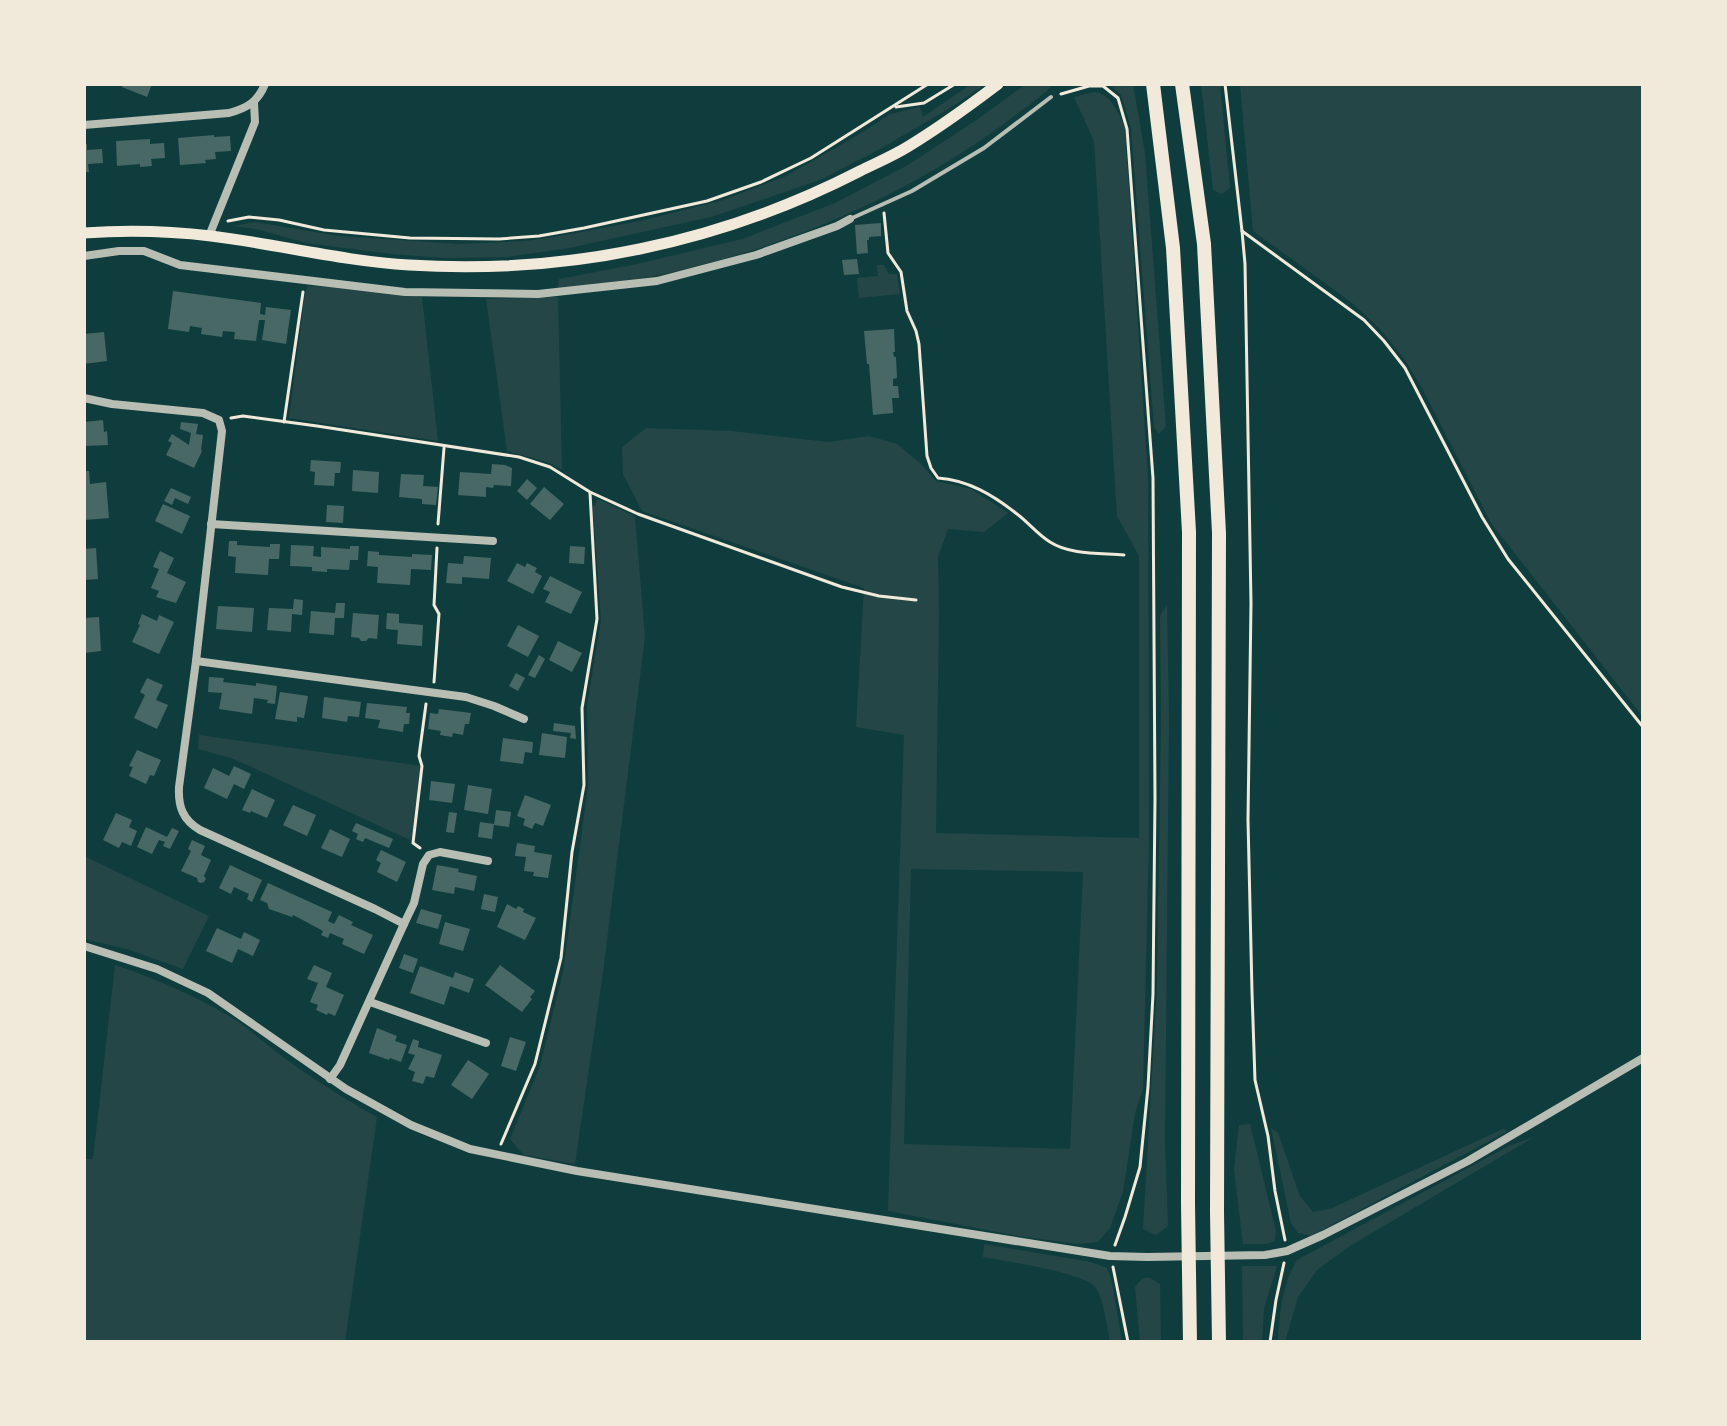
<svg xmlns="http://www.w3.org/2000/svg" width="1727" height="1426" font-family="'Public Sans',sans-serif">
	<style>
		.green { fill: #244646; fill-rule: evenodd }
		.building { fill: #486865 }
		.lines { fill: none; stroke-linecap: round; stroke-linejoin: round }
		.path { stroke: #f1e9da; stroke-width: 3 }
		.service { stroke: #b8beb3; stroke-width: 4 }
		.minor { stroke: #b8beb3; stroke-width: 8 }
		.secondary { stroke: #f1e9da; stroke-width: 11 }
		.trunk { stroke: #f1e9da; stroke-width: 14 }
	</style>
	<rect width="100%" height="100%" fill="#0f3d3e"/>
	<g class="green">
		<path d="M971 84H986L950 108 880 149 820 180 711 217 569 248 507 257 445 258 392 254 306 243 256 229 233 226 255 222 339 236 459 244 525 241 554 237 640 221 723 200 784 177 860 134 890 114 920 107 923 117Z"/>
		<path d="M1026 84H1054C1038 100 1019 112 1001 126 901 199 776 251 655 276 623 282 590 285 558 289L559 279 637 264 742 239 835 203 908 165 978 119Z"/>
		<path d="M1109 84H1133L1145 153 1166 426 1159 434 1154 427 1131 128 1121 95Z"/>
		<path d="M1201 84H1220L1230 188 1222 194 1213 190Z"/>
		<path d="M1240 84H1643V717L1491 523 1422 388 1403 357 1380 329 1351 302 1253 231Z"/>
		<path d="M1094 92C1112 94 1118 113 1125 128L1148 477 1149 838 1143 1089 1135 1113 1123 1192 1110 1228 1098 1242 1078 1244 1018 1236 888 1211 904 735 856 727 864 588 642 511 623 474 622 447 646 428 732 431 829 442 869 436 897 444 921 464 936 481 971 489 1008 513 984 532 948 529 938 557 939 612 936 833 1139 838V556L1117 516 1094 141 1074 97ZM911 869 1083 872 1070 1149 904 1144Z"/>
		<path d="M877 265H884L889 274H897L900 294 859 298 857 278 878 276Z"/>
		<path d="M308 286 333 287 422 297 438 441 289 418 305 293Z"/>
		<path d="M558 297 562 470 550 463 507 451 486 299Z"/>
		<path d="M598 499 635 516 645 637 602 980 575 1164 524 1155 510 1139 540 1066 563 972 588 786 587 706 601 620 593 508Z"/>
		<path d="M1167 605 1169 717 1165 1142 1168 1226 1156 1235 1143 1229 1157 988 1161 718 1160 616Z"/>
		<path d="M199 735 422 766 415 830 410 840 234 759 198 749Z"/>
		<path d="M84 856 209 916 183 969 127 949 84 939Z"/>
		<path d="M115 965C157 979 196 996 234 1019 251 1030 267 1045 283 1057 313 1079 345 1099 377 1117L345 1342H84V1159H93Z"/>
		<path d="M1250 1124 1276 1231 1275 1241 1267 1244H1243L1234 1170 1239 1125Z"/>
		<path d="M1271 1128 1278 1133 1300 1196 1313 1212 1332 1208 1503 1129 1508 1131 1311 1236 1298 1233 1291 1223Z"/>
		<path d="M1534 1137 1350 1246 1317 1270 1298 1297 1285 1342H1278C1279 1315 1282 1284 1297 1260L1509 1146Z"/>
		<path d="M984 1244 1091 1262 1107 1268 1112 1282 1122 1342H1110C1107 1327 1104 1300 1096 1288 1087 1273 1004 1261 983 1257Z"/>
		<path d="M1242 1266H1277L1264 1308 1262 1342H1243Z"/>
		<path d="M1143 1278H1150L1160 1284 1161 1342H1140L1135 1287Z"/>
	</g>
	<g class="building">
		<path d="M123 84H152L147 97 122 87Z"/>
		<path d="M214 135V137L230 136 231 151 215 152 216 159 205 160 206 163 180 165 178 138Z"/>
		<path d="M150 139V144L164 143 165 158 151 159 152 166 140 167V164L117 166 116 141Z"/>
		<path d="M84 144H87V150L102 149 103 163 88 164 89 172H84Z"/>
		<path d="M881 223V236L869 237V240H867L868 253 857 254 855 225Z"/>
		<path d="M857 259 859 274 844 275 842 260Z"/>
		<path d="M173 291 261 303 260 314 265 315 266 307 291 310 286 344 262 340 265 320H259L256 341 234 339 235 332 223 331 222 337 201 334 202 328 190 326 189 332 168 329Z"/>
		<path d="M894 329 895 352H893L894 357H896L897 378 893 379V386H898L899 398H892L893 413 873 415 869 364H867L864 331Z"/>
		<path d="M104 332 107 361 84 364V334Z"/>
		<path d="M103 420 104 432 107 431 108 445 84 446V422Z"/>
		<path d="M181 422 198 424 196 434 203 435 201 450 202 451 194 468 166 455 172 443 168 441 172 434 189 445 191 433 180 429Z"/>
		<path d="M311 460 341 462 340 473H335L334 486 314 485 315 472 310 471Z"/>
		<path d="M492 464 505 465 512 468 511 486 494 485 493 488 486 487V497L458 495 460 472 491 474Z"/>
		<path d="M353 470 379 472 378 493 352 491Z"/>
		<path d="M84 471H89L90 484 106 482 109 518 84 520Z"/>
		<path d="M401 474 424 475 423 486 438 487 436 505 422 504V499L399 497Z"/>
		<path d="M527 479 537 488 527 500 517 491Z"/>
		<path d="M544 487 564 504 550 520 530 504Z"/>
		<path d="M171 488 191 497 188 504 175 498 172 505 164 501Z"/>
		<path d="M163 504 190 516 182 534 155 521Z"/>
		<path d="M327 505 344 506 343 523 326 522Z"/>
		<path d="M229 541H237V545L270 547V544H280L279 559H269L268 575 235 573 236 557 228 556Z"/>
		<path d="M291 545 314 546 313 556 321 557V547L350 549V546H359L358 560H350L349 570 327 569V572L312 571V567L290 566Z"/>
		<path d="M570 546 585 547 584 564 569 563Z"/>
		<path d="M96 548 98 579 84 580V549Z"/>
		<path d="M160 551 174 558 167 573 186 582 176 603 156 597 159 591 151 588 159 569 153 567Z"/>
		<path d="M368 551 379 552V555L412 557V554L432 555 431 570 411 569 410 585 377 583 378 567 367 566Z"/>
		<path d="M464 556 491 558 489 579 462 577V584L446 583 448 563 463 564Z"/>
		<path d="M517 563 525 567 527 563 537 568 535 572 542 576 533 594 507 581Z"/>
		<path d="M550 576 582 592 571 614 545 602 550 592 543 589Z"/>
		<path d="M294 599 303 600 302 615 292 614 291 632 267 630 269 608 293 609Z"/>
		<path d="M336 603H345L344 618H335L334 635 309 633 311 611 335 613Z"/>
		<path d="M218 606 254 608 252 632 216 629Z"/>
		<path d="M353 613 379 615 377 639 369 638 366 641H361L359 638 351 637Z"/>
		<path d="M387 613 399 614V623L423 625 422 646 397 644 398 630 386 629Z"/>
		<path d="M142 614 157 621 159 615 174 622 159 654 132 642 140 625 138 624Z"/>
		<path d="M99 617 101 651 84 653V618Z"/>
		<path d="M518 625 539 636 528 657 507 646Z"/>
		<path d="M558 641 582 653 572 672 549 660Z"/>
		<path d="M539 655 545 659 535 678 528 675Z"/>
		<path d="M516 673 525 678 518 691 509 686Z"/>
		<path d="M209 677 224 678 223 682 240 684 256 686V683L277 686 275 704 267 703 268 700 254 698 252 714 219 709 222 693 208 692Z"/>
		<path d="M147 678 163 685 156 700 168 705 157 729 134 718 145 695 140 692Z"/>
		<path d="M280 692 308 696 304 718 297 717V722L275 719Z"/>
		<path d="M324 697 361 702 359 717 348 716 347 722 322 718Z"/>
		<path d="M367 703 407 707 406 713H410L409 724H404L403 732 378 728 380 720 365 718Z"/>
		<path d="M439 709 471 713 469 724H465L463 735 453 733 452 737 440 735 441 731 428 729 430 713 438 714Z"/>
		<path d="M554 723 575 726 576 739 570 738 571 733 553 731Z"/>
		<path d="M542 733 567 737 565 758 539 755Z"/>
		<path d="M503 738 533 742 532 753 525 752 523 764 500 761Z"/>
		<path d="M137 750 161 760 154 776 150 775 146 784 129 776 133 767 129 766Z"/>
		<path d="M234 766 251 774 244 789 234 784 227 799 204 788 213 768 229 776Z"/>
		<path d="M431 781 455 784 452 803 429 800Z"/>
		<path d="M468 785 492 789 488 814 464 810Z"/>
		<path d="M252 789 275 800 267 818 251 811 250 813 242 810Z"/>
		<path d="M525 795 551 805 543 826 535 823 532 829 523 825 525 819 517 816Z"/>
		<path d="M293 805 316 815 307 836 283 825Z"/>
		<path d="M496 810 511 812 509 827 494 825Z"/>
		<path d="M449 812 457 813 454 833 446 832Z"/>
		<path d="M116 813 132 820 129 827 137 831 131 846 122 842 119 848 103 840Z"/>
		<path d="M480 822 494 824 492 839 478 837Z"/>
		<path d="M356 823 393 839 389 848 365 838 363 842 356 839 358 834 352 831Z"/>
		<path d="M146 827 167 837 172 828 179 831 170 849 163 846 165 842 159 840 152 854 137 847Z"/>
		<path d="M330 829 350 839 342 857 321 848Z"/>
		<path d="M192 840 205 846 201 855 211 860 204 876 206 879 204 882 201 883 198 882 197 878 181 871 191 851 188 849Z"/>
		<path d="M517 843 535 846 534 852 552 855 548 878 533 876 534 872 524 871 526 857 515 856Z"/>
		<path d="M381 850 406 862 397 882 377 872 381 863 376 860Z"/>
		<path d="M230 865 262 880 252 902 247 899 249 894 234 887 231 894 219 888Z"/>
		<path d="M437 865 459 869 458 872 477 876 474 891 455 887 454 894 432 890Z"/>
		<path d="M268 883 332 912 328 921 334 924 339 915 353 922 351 925 373 935 364 954 342 944 344 939 330 933 328 938 321 935 323 931 299 918 293 915 292 917 269 909 267 903 260 900Z"/>
		<path d="M484 894 498 897 495 912 481 909Z"/>
		<path d="M507 904 516 909 518 906 524 909 523 912 536 918 525 940 497 927Z"/>
		<path d="M421 909 442 915 438 929 416 923Z"/>
		<path d="M445 922 470 929 463 951 439 944Z"/>
		<path d="M217 928 241 939 244 932 260 940 253 956 238 949 232 963 206 951Z"/>
		<path d="M404 954 418 959 413 973 399 968Z"/>
		<path d="M314 965 332 973 326 987 344 995 335 1016 328 1013 327 1015 316 1010 318 1005 310 1002 318 983 307 979Z"/>
		<path d="M500 965 535 991 530 997 532 999 522 1012 485 985Z"/>
		<path d="M420 966 453 978 455 972 474 979 469 993 450 986 444 1005 410 993Z"/>
		<path d="M377 1028 397 1036 395 1041 407 1045 401 1062 390 1058 389 1060 369 1053Z"/>
		<path d="M510 1037 526 1042 516 1071 501 1066Z"/>
		<path d="M413 1039 419 1041 418 1047 442 1055 434 1078 426 1076 423 1084 412 1081 415 1072 408 1069 415 1055 408 1053Z"/>
		<path d="M468 1060 489 1074 472 1099 451 1085Z"/>
	</g>
	<g class="lines">
		<g class="path">
			<path d="M1225 84 1242 231 1364 320 1384 341 1405 368 1482 517 1508 559 1643 727"/>
			<path d="M1061 94 1089 86H1103L1118 98 1127 129 1153 478 1155 798 1153 994 1148 1087 1140 1167 1125 1217 1115 1245"/>
			<path d="M896 107 924 103 955 84"/>
			<path d="M884 213 888 253 901 272 907 311 916 331 919 344 927 456 931 468 938 478C968 480 993 495 1017 514 1028 522 1038 535 1050 542 1070 555 1100 553 1124 555"/>
			<path d="M228 221 249 217 279 220 324 230 410 238 499 239 539 236 584 228 707 201 761 182 811 158 928 84"/>
			<path d="M1242 231 1245 264 1251 603 1248 820 1252 992 1255 1080 1268 1136 1275 1191 1285 1240"/>
			<path d="M231 418 243 416 317 426 519 457 550 467 590 492 638 514 842 587 879 596 916 600"/>
			<path d="M284 422 303 292"/>
			<path d="M438 524 444 448"/>
			<path d="M434 682 439 614 434 605 437 548"/>
			<path d="M420 848 413 843 422 766 419 756 426 704"/>
			<path d="M501 1144 535 1064 561 958 572 852 584 785 582 708 597 619 590 493"/>
			<path d="M1113 1267 1128 1342"/>
			<path d="M1270 1342 1276 1300 1284 1263"/>
		</g>
		<path class="service" d="M850 219 912 191 984 148 1051 97"/>
		<g class="minor">
			<path d="M84 125 229 113C247 108 258 102 265 84"/>
			<path d="M209 236 255 122 254 103"/>
			<path d="M84 256 119 251H144L180 265 405 292 538 294 657 281 756 255 837 226 850 219"/>
			<path d="M84 398 112 404 203 413 219 420 222 431 196 661 179 787C178 807 183 820 200 830L375 909 404 924 340 1065 330 1079"/>
			<path d="M211 524 493 541"/>
			<path d="M196 661 466 697 494 706 524 719"/>
			<path d="M404 924 414 903 423 864 429 855 440 852 488 861"/>
			<path d="M84 946 157 969 208 993 346 1089 411 1125 470 1149 577 1171 1110 1256 1147 1257 1265 1255 1287 1251 1323 1235 1468 1161 1643 1058"/>
			<path d="M370 1002 486 1043"/>
		</g>
		<path class="secondary" d="M84 233C127 230 169 231 211 236 277 244 342 261 409 265 566 275 720 243 860 171 876 163 893 156 909 146 940 127 969 106 998 84"/>
		<g class="trunk">
			<path d="M1153 84 1173 248 1189 532 1188 1204 1190 1342"/>
			<path d="M1182 84 1204 244 1219 533 1217 1212 1219 1342"/>
		</g>
	</g>
	<rect width="1727" height="1426" fill="none" stroke="#f1e9da" stroke-width="172"/>
</svg>
